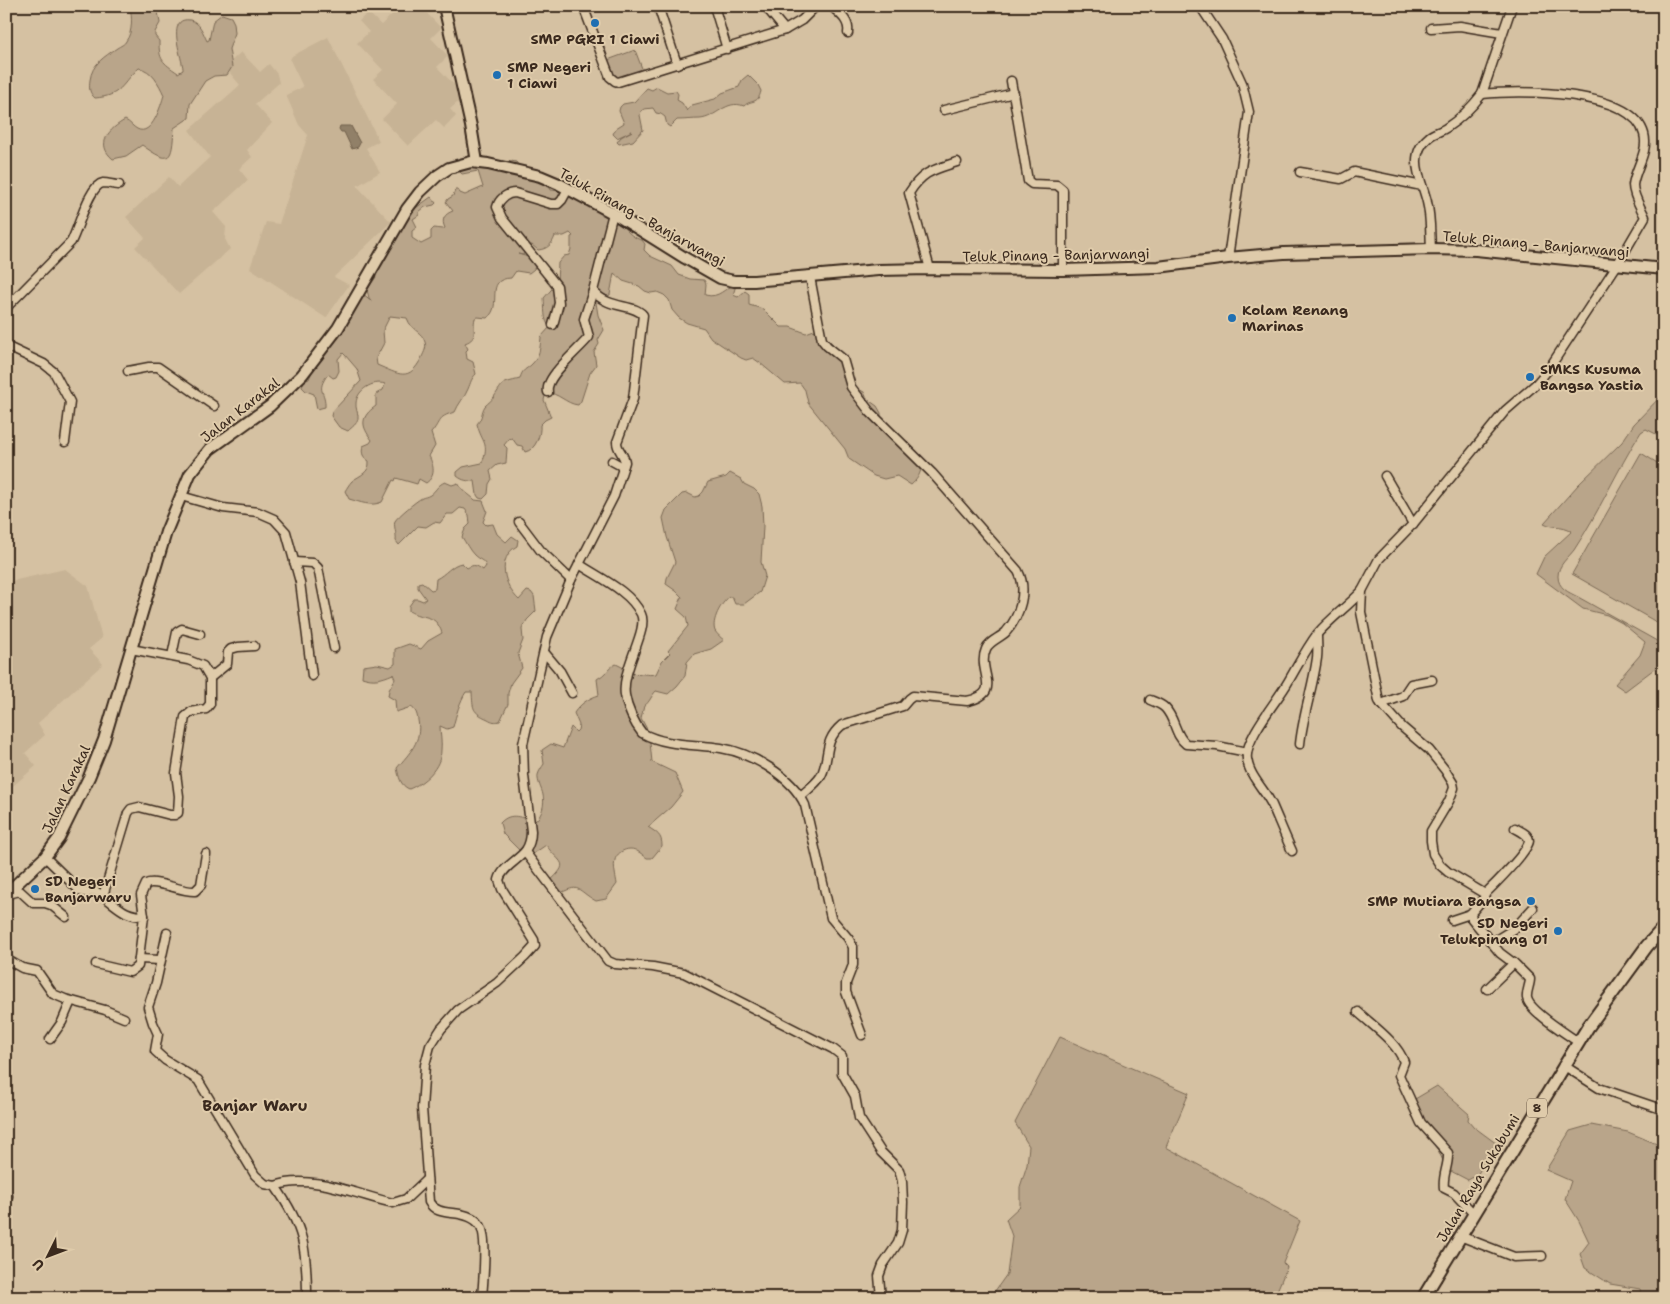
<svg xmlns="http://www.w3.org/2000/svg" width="1670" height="1304" font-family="'Shantell Sans',sans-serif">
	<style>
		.built { fill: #c7b395 }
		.green { fill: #b9a58a; stroke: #7a6854; fill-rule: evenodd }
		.water { fill: #918068; stroke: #6f5e4a }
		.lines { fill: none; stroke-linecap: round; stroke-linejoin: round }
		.minor-casing { stroke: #3b2a1e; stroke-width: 11 }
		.major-casing { stroke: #3b2a1e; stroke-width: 14 }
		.highway-casing { stroke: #3b2a1e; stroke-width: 15 }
		.minor { stroke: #dfcbaa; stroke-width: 8 }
		.major { stroke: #dfcbaa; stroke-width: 10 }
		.highway { stroke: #dfcbaa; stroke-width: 11 }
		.poi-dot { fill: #1f6fb2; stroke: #dfcbaa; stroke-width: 2 }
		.labels { text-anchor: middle; stroke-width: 4; stroke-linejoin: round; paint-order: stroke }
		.shield { fill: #dfcbaa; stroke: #6c5a48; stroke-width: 1 }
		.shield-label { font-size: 12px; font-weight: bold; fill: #3b2a1e }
		.poi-label { font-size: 14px; font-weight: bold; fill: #3b2a1e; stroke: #dfcbaa; text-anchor: start }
		.street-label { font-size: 14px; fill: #3b2a1e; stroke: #dfcbaa }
		.quarter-label { font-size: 16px; font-weight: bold; fill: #3b2a1e; stroke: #dfcbaa }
	</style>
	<rect width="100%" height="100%" fill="#d5c1a2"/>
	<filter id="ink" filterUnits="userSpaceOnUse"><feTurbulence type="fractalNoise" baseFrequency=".02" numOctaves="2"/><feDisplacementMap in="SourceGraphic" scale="10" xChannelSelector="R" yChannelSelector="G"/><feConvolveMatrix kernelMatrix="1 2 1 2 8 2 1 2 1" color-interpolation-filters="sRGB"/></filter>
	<g filter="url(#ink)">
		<g class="built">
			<path d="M412 6H420L441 28 431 38 448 56 437 67 465 96 450 109 456 116 444 128 436 120 408 146 382 119 397 104 373 79 383 70 357 43 369 32 359 21 368 12 381 25 399 8 405 13Z"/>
			<path d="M328 37 379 141 366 148 380 172 357 186 391 222 334 277 349 285 326 318 250 268 266 222 279 224 308 135 299 125 286 95 303 87 290 60 292 56Z"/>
			<path d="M241 52 260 72 269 64 277 74 279 83 255 104 272 123 247 150 252 157 239 169 248 180 213 212 226 227 225 239 230 249 179 294 135 247 145 238 126 217 169 177 178 187 210 157 189 130 240 85 225 67Z"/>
			<path d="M65 569 88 586 102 638 89 649 103 664 38 723 45 735 25 753 36 766 6 792V579L12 581Z"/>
		</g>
		<g class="green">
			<path d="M130 6H157L160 23 155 32V36L159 41C159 60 162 62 178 73L183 70C184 62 164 16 190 20 200 22 203 33 207 41L209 40 213 21 222 14 231 17 234 23 235 33 229 49 232 67 227 75 214 76 205 81 190 104 189 118 174 128C172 160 171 166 142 145L126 156 113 159C95 144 109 129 125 120 130 122 133 127 137 129 152 137 161 105 164 95 159 84 152 70 139 68 121 84 122 96 95 98 89 93 89 88 90 80 92 64 104 57 117 48 120 46 125 44 126 41 133 32 132 17 130 6Z"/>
			<path d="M635 50 643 71 624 79H614L605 61Z"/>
			<path d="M748 75 758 85 761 91C758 105 751 99 744 106 726 99 716 118 700 119 693 119 685 120 677 120L670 127 667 125 665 117 661 114 656 113 653 108 644 109 641 111 640 115 643 130 633 141 619 144 617 142 621 137 632 131 617 138 613 134 616 128 624 123 619 111 620 107 623 104 634 102 647 88 652 90 657 87 667 92 676 91 678 94 677 100 682 103 687 111 692 105 715 99 722 93 739 87 742 80Z"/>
			<path d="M487 157 490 159 491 167 502 168 507 162 511 161 516 162 520 167 547 182 551 190 569 192 580 202C594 199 603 207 617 205L613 213 625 221 623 226C627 232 635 239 642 240L645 244 644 250 650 256 672 266 679 275 690 279 704 280 706 284 705 295C720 299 724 287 736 285L733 295 738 297 745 291 749 294V305L763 309 781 327H790L806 333 814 330 821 335H824C844 355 845 359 853 386L864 392 867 399 877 406 881 413V418C885 422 890 425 894 430 903 441 897 452 916 450 925 462 922 476 911 485L897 476 884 479 874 476 849 459 845 449 808 403 805 390 800 383 785 384 760 363 753 358 746 360 741 358 711 338 704 328 687 323 679 318 672 310 669 300 664 295 657 292 651 293 645 291 639 286 623 281 614 273 610 295 607 296 599 292 595 296 598 315 604 330 598 340 599 344 594 352 596 365 590 373 581 401 578 405C566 404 558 392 546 393L544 400 551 417 545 420 540 425C541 434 536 450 525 452L522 446 517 445 512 438 509 439 504 445 507 448 506 463 497 465 490 471 492 479 489 484 488 494 483 499 479 498 477 495 475 481C468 481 463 481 457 476V472L463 467 482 463C490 442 482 444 477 424 483 417 481 412 485 406 488 403 492 400 494 397 504 382 500 384 520 379 522 369 526 370 532 364 540 356 540 348 541 337L550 327C543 321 545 307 544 298L557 283 558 263 564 256 569 255 571 249V237L573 236 570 233 564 236H555C552 245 547 249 538 250L532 245 528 246 523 255 518 254 532 258 536 263 534 269 529 273 516 271 511 278C483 279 504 306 487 318L478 317 475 318C472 330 479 338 465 343L468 349 466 351 467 359 473 362 476 374C471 379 471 382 468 389 465 397 458 404 455 412 436 417 441 422 431 433L435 446 429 456C434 466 436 476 426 483L419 479 417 484 396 478 395 481 393 480 382 502C371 507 360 502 349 499L345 491C347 488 349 484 352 481 360 475 370 473 369 461 363 457 361 454 363 446L370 443 372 440C361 426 360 417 376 406V394L383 390 385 384C373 380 357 390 356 403 355 408 359 414 358 419 357 424 352 427 348 431L339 427 331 416 332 412 361 381 357 369 345 355 343 353 338 359 339 371 336 377 333 378 328 374C315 392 326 390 325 407L317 409 314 394 306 391 302 387 304 381 309 379 315 364 322 360 323 357 321 355 362 293 373 302 369 298 367 290 376 277 377 267 386 258 389 248 394 244 413 210 431 197 436 203 434 205 425 207 419 212V215L413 219 417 227 412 231V238L421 244 431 239V231L434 228 443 229 445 228C441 220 444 214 453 211L446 202 448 199 453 196 455 190H458L460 193 465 195 483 187 478 171 462 174 459 171 471 161 488 163ZM390 316 407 318C412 332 422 331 425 342 427 348 424 352 422 357 409 383 399 374 377 365L376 358 384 343 383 330Z"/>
			<path d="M1664 393V438L1646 429 1641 432C1617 470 1599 512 1574 550 1568 558 1558 565 1558 576 1558 588 1568 592 1578 597L1664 645V663H1662L1625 691 1615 684 1640 655 1645 642 1622 623 1607 615 1583 609 1536 574 1544 557 1572 531C1561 524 1555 529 1544 523L1578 485 1622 442 1634 424Z"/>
			<path d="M1641 453 1664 467V613L1658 623 1572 574Z"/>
			<path d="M730 473 741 479 744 484 754 489 759 494 762 506 763 526 761 562 765 576 760 592 744 604H735L732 597H729C721 603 711 621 715 631 717 634 721 638 724 640L711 649 694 654 687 662 685 676 677 686 668 694 656 691C651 696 650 702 644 706L641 718 649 733 652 762 675 773 683 792 671 807 648 827C657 833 662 835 662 846L652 858H647C644 856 641 853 637 851 630 846 617 851 615 860 613 867 616 877 617 884L606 899 596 901C576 890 581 882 557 895L548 883C572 861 560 865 546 845L533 854 525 853 519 850 503 834 500 823C511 811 521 818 535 821 542 816 545 804 543 795 542 789 537 782 538 775 539 771 542 767 544 764L542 750 551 744 563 748 571 727 576 732 578 730 579 725 574 713C580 704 589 698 599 695L597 679C605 675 608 668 616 664L622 667 630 674C640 672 647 676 656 674L662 661 670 653 668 651 688 626 686 617 677 609 682 597 676 591 666 584 667 578 675 562 667 537 663 518 666 510 682 494 687 493 695 497 699 496 703 492 708 482 726 477Z"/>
			<path d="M445 482 452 485 458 483C464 493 468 493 475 500L483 501 487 511 483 522 486 525 493 524 497 534 506 542 512 536 518 540 517 546C496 558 504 586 519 600L527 591 531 592 534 596 536 611 527 620 522 629 523 640 518 653 522 668 511 683 508 693V704L500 721C495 722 493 722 488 719 472 712 473 709 472 692H466C460 701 456 715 453 727L447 729 440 726C440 734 442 742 441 750 441 768 424 783 409 789 400 785 399 777 397 768 410 752 422 742 418 720 417 714 416 710 411 707L396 712 395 700 388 696 389 690 395 679 393 674C381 679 374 681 362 677L363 666 377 664 390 667 395 664V649L409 644 421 649 428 641 442 633C435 612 423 620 409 611V606L414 599H418L423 601 426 599 418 588V583L422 582 431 590 435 589 436 579C445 575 452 564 462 563L467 568C474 564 476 565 483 570L486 566C484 560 479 560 474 555 469 550 466 543 462 537L465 529 470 524 469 515 465 509 460 508 453 514H447L440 523 434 522 426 527 418 526 399 545 396 541C397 534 393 524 395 521 397 517 417 500 422 498 424 497 427 497 430 495 436 491 437 485 445 482Z"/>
			<path d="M1060 1037 1189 1093 1166 1147 1300 1221 1283 1263 1287 1267 1274 1298H990L1007 1274 1012 1236 1006 1219 1020 1206V1187L1027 1165 1029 1146 1015 1123Z"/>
			<path d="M1437 1086 1469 1114 1468 1120 1474 1127 1497 1144 1477 1175 1468 1180 1447 1169 1438 1150 1412 1116 1410 1102Z"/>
			<path d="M1591 1125 1628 1132 1664 1147V1298H1642L1640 1289 1610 1284 1585 1268 1580 1254 1589 1242 1579 1221 1565 1199 1571 1181 1546 1170 1570 1131Z"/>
		</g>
		<path class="water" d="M340 126H351L360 143 358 147 352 149 344 132H341L339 129Z"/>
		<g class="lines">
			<g class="minor-casing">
				<g id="minor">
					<path d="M583 6 610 77 615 81 618 82 785 30 802 20 816 6"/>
					<path d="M658 6 677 64"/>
					<path d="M714 6 727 49"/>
					<path d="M765 6 785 30"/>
					<path d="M831 6C840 14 850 21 848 33"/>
					<path d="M1200 6 1222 39 1242 83 1249 112 1228 258"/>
					<path d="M1431 28 1460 26 1502 33"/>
					<path d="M1011 81 1028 181 1032 184 1057 185 1063 190V270"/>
					<path d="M1482 94C1518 90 1632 89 1644 134 1649 152 1635 168 1633 185 1633 196 1641 208 1645 217L1617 265 1548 370 1536 384 1505 411 1413 524 1379 559 1362 591 1361 612 1379 701 1402 727 1429 750 1445 770 1453 783 1454 788 1449 801 1431 831V841L1433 854 1440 865 1448 872 1485 894 1484 898 1471 913 1472 919 1500 953 1516 965 1530 979C1530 985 1526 992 1527 998 1529 1011 1567 1034 1578 1042"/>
					<path d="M944 110 1014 93"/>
					<path d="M1300 172 1341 179 1354 172 1422 186"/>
					<path d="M1431 249C1430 234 1431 217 1427 202 1422 180 1406 156 1429 137 1433 133 1440 132 1446 128 1460 119 1472 107 1482 94L1512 6"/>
					<path d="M930 269 909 193C923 171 933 170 957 162"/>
					<path d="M6 308 71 242C78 230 89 185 103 183 108 183 115 185 119 185"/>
					<path d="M553 325 559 303 557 286 502 218 497 207C499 199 507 193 515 193L551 204H558L562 200 568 189"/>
					<path d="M6 346 44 364 54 372 70 402 65 442"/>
					<path d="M128 371 149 367H158L214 406"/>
					<path d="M548 392C544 377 580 349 589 337L584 319 593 291"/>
					<path d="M612 461 623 467"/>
					<path d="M1385 476 1413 524"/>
					<path d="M181 496 223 508 258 512 274 519 286 532 300 582 312 676"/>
					<path d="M519 522 541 551 571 580"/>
					<path d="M294 562 313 563 318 568 334 648"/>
					<path d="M579 564C600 578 630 591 641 614 649 630 621 669 625 695 627 708 634 723 642 733 665 746 696 744 721 748 751 753 792 776 805 805L831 918 848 938 853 947V965L846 983V992L862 1035"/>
					<path d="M544 652 560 671 572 693"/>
					<path d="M172 656 177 632 182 629 200 634"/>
					<path d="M210 678 227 664 228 652 231 649 238 647 254 646"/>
					<path d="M1150 700C1155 702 1161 704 1165 708 1175 718 1175 736 1186 744L1217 746 1247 752"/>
					<path d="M1381 704 1403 696 1411 684 1432 680"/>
					<path d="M1300 744C1303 715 1313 687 1317 658 1318 650 1317 643 1317 635"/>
					<path d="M801 796C807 790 816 784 821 776 831 756 822 742 842 725L903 706 909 699 913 696 967 701C1005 693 976 672 986 649 989 641 1000 638 1006 632 1020 616 1028 590 1018 571L932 473 870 412 851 387 843 359 827 346 822 340 810 277"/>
					<path d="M1292 851C1285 836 1279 821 1272 805 1265 790 1249 776 1247 759 1244 739 1278 700 1288 682 1298 665 1306 649 1318 633 1331 618 1348 606 1362 591"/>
					<path d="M525 852 608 961 615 964 653 967 684 973 833 1049 842 1056V1073L855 1096 859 1118 881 1152 899 1170 902 1181 903 1202 902 1230 898 1243 883 1265 879 1276 881 1298"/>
					<path d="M45 857 80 891 88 893 94 890 103 896"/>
					<path d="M9 891 12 893 20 891 33 903H45L51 905 66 917"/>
					<path d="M1485 894C1494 885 1528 852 1529 841 1529 834 1520 831 1515 828"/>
					<path d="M144 916 141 895 146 884C157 879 181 892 195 891L201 885 206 854"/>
					<path d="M1452 920 1470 914"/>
					<path d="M167 933 156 983 148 1007 153 1023 158 1034 155 1051 165 1060 198 1080 255 1175 265 1184 275 1186C304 1227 307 1248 307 1298"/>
					<path d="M1491 943 1514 929 1533 908"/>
					<path d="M6 959 22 968 37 971 53 994 65 999 105 1010 124 1018"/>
					<path d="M139 959 160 960"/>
					<path d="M96 964 130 972 138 966 144 916C124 916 118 906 103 896L128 813 131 809 139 807 170 815H175L178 813 179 796 176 773 185 717 191 712 206 709 210 704V678L203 666 188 660 131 649"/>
					<path d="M1487 989 1514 963"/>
					<path d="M1358 1012C1373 1026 1397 1042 1404 1062L1399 1075 1421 1123 1448 1153C1449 1165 1442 1176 1444 1188L1454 1193 1473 1213"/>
					<path d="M50 1039 62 1022 71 1001"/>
					<path d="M1563 1065 1599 1088 1664 1110"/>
					<path d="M275 1186C311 1173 357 1195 393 1203L406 1199 427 1179"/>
					<path d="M6 1196H8"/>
					<path d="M1460 1236 1514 1257 1542 1256"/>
					<path d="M482 1298C483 1283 488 1236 480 1225 474 1216 462 1214 452 1213 443 1212 434 1211 429 1202L422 1108 425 1065 430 1046 441 1029 458 1010 497 983 525 957 535 946 534 940 502 889 499 880C502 867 519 860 526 850 530 844 531 837 531 831L524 776 523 744 547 637 571 580 614 496 625 462C624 454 617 450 617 442L633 399 643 315C633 303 609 310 593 291L613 213"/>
				</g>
			</g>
			<g class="major-casing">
				<g id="major">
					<path d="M444 6 471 126 477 162"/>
					<path d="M6 894 45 857 59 838 89 777 104 740 166 532 190 474 210 449 270 406 302 375 338 328 407 209 420 192 437 176 449 168 471 162 488 164 540 176 559 184 613 213 685 258 720 278 734 281H754L878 270 930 269 1063 270 1158 267 1228 258 1284 253 1431 249 1476 250 1664 269"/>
				</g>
			</g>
			<g class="highway-casing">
				<path id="highway" d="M1423 1298 1588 1027 1647 946 1664 927"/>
			</g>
			<use href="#minor" class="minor"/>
			<use href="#major" class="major"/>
			<use href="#highway" class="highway"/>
		</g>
	</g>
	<g class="poi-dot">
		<circle cx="595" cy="23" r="5"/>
		<circle cx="497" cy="75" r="5"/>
		<circle cx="1232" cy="318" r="5"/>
		<circle cx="1530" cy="377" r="5"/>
		<circle cx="35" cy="889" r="5"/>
		<circle cx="1531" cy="901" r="5"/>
		<circle cx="1558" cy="931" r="5"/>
	</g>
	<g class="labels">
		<rect class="shield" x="1527" y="1098.5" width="20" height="19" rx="4"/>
		<g class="shield-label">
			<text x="1537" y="1112">8</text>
		</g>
		<g class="poi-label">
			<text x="595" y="44" text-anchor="middle">SMP PGRI 1 Ciawi</text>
			<text x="507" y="72">SMP Negeri<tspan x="507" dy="16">1 Ciawi</tspan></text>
			<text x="1242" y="315">Kolam Renang<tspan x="1242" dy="16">Marinas</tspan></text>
			<text x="1540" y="374">SMKS Kusuma<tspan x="1540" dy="16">Bangsa Yastia</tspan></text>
			<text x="45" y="886">SD Negeri<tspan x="45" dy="16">Banjarwaru</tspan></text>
			<text x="1521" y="906" text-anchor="end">SMP Mutiara Bangsa</text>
			<text x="1548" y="928" text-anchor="end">SD Negeri<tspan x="1548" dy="16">Telukpinang 01</tspan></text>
		</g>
		<g class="street-label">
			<text transform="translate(642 217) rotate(29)" y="5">Teluk Pinang - Banjarwangi</text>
			<text transform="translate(1536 244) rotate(5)" y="5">Teluk Pinang - Banjarwangi</text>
			<text transform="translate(1056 255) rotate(-1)" y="5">Teluk Pinang - Banjarwangi</text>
			<text transform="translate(240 410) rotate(-38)" y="5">Jalan Karakal</text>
			<text transform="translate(66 789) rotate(-65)" y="5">Jalan Karakal</text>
			<text transform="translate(1478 1178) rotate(-59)" y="5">Jalan Raya Sukabumi</text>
		</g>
		<g class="quarter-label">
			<text x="255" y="1111">Banjar Waru</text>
		</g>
	</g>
	<rect width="1670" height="1304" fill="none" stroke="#dfcbaa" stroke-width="25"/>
	<rect x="12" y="12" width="1645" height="1279" fill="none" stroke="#3b2a1e" stroke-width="2" filter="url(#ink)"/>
	<g transform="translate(48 1256) rotate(228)" stroke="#dfcbaa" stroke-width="4" paint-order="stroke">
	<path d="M0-4L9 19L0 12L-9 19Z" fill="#3b2a1e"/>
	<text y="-8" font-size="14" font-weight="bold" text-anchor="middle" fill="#3b2a1e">U</text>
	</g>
</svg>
